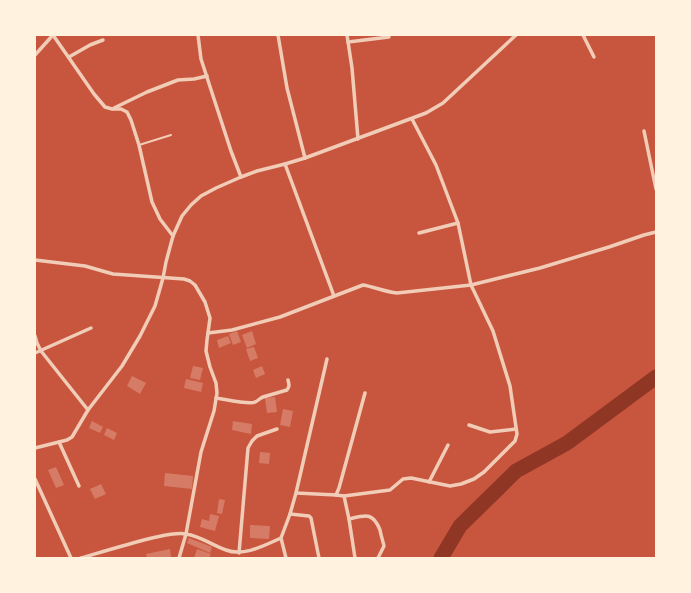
<svg xmlns="http://www.w3.org/2000/svg" width="691" height="593" font-family="Figtree,sans-serif">
	<style>
		.lines { fill: none; stroke-linecap: round; stroke-linejoin: round }
		.river { stroke: #8f3625; stroke-width: 15 }
		.building { fill: #d67c66 }
		.service { stroke: #f1ccb7; stroke-width: 2 }
		.minor { stroke: #f1ccb7; stroke-width: 3.5 }
	</style>
	<rect width="100%" height="100%" fill="#c8553d"/>
	<g class="lines">
		<path class="river" d="M441 558 460 526 516 471 567 443 656 377"/>
	</g>
	<g class="building">
		<path d="M237 331 241 342 233 345 229 334Z"/>
		<path d="M252 331 256 344 247 348 242 335Z"/>
		<path d="M228 336 231 343 219 348 217 340Z"/>
		<path d="M254 347 258 358 250 361 246 349Z"/>
		<path d="M193 366 203 368 200 380 190 378Z"/>
		<path d="M262 366 265 374 256 378 253 370Z"/>
		<path d="M132 376 146 383 140 394 127 386Z"/>
		<path d="M186 379 203 383 201 392 184 388Z"/>
		<path d="M275 397 277 412 267 413 265 398Z"/>
		<path d="M283 409 293 411 290 427 280 425Z"/>
		<path d="M92 421 103 427 100 433 89 428Z"/>
		<path d="M233 421 252 424 251 434 232 430Z"/>
		<path d="M107 428 117 433 114 440 104 435Z"/>
		<path d="M260 452 270 453 269 464 259 463Z"/>
		<path d="M56 467 64 485 56 488 48 470Z"/>
		<path d="M165 473 193 476 192 489 164 486Z"/>
		<path d="M101 484 106 494 95 499 90 489Z"/>
		<path d="M219 499 225 500 222 514 217 513Z"/>
		<path d="M210 514 219 516 215 531 200 527 202 519 209 521Z"/>
		<path d="M250 525 270 526 269 539 250 538Z"/>
		<path d="M189 538 212 547 210 553 187 543Z"/>
		<path d="M170 549 171 557 168 558H147L146 554Z"/>
		<path d="M197 549 211 554 209 558H194Z"/>
	</g>
	<g class="lines">
		<path class="service" d="M139 145 171 135"/>
		<g class="minor">
			<path d="M53 35 94 94 105 107 112 109H121L127 112 131 120 139 145 152 202 160 219 173 236"/>
			<path d="M198 35 201 59 231 151 241 177"/>
			<path d="M278 35 287 88 305 158"/>
			<path d="M347 35 352 68 358 139"/>
			<path d="M583 35 594 57"/>
			<path d="M348 42 389 37"/>
			<path d="M35 55 53 35"/>
			<path d="M69 57 90 45 103 40"/>
			<path d="M114 108 147 92 178 80 194 79 207 76"/>
			<path d="M644 131 656 189"/>
			<path d="M285 164 334 296"/>
			<path d="M419 233 458 223"/>
			<path d="M35 260 85 266 113 274 184 279 190 281 195 285 205 302 210 318 207 340 206 351 210 367 216 383 217 393 214 411 201 452 186 534 179 558"/>
			<path d="M208 333 232 330 280 317 363 285C375 287 385 292 397 293L471 285 540 268 609 247 644 235 656 232"/>
			<path d="M35 336 37 343 41 351 88 410"/>
			<path d="M35 353 91 328"/>
			<path d="M327 359 296 493 336 495"/>
			<path d="M365 393 339 488 336 495 344 496 390 490 403 479 411 478 450 486 461 484 474 479 484 472 515 441 517 434 510 386 493 331 471 285 458 223 436 165 412 119"/>
			<path d="M216 398C224 399 250 405 255 402 258 401 260 398 263 397L287 390C290 386 289 384 288 380"/>
			<path d="M469 425 490 432 516 429"/>
			<path d="M59 442 79 486"/>
			<path d="M35 448 67 440 72 437 88 410 122 366 140 336 155 306 163 278 166 262 173 236 182 216 191 205 201 196 216 188 241 177 257 171 285 164 305 158 426 113 443 103 516 35"/>
			<path d="M35 479 71 558"/>
			<path d="M429 482 448 445"/>
			<path d="M344 496 349 519C366 515 373 512 380 530 381 536 383 541 384 546L378 558"/>
			<path d="M290 514 309 516 311 518 319 558"/>
			<path d="M349 519 355 558"/>
			<path d="M281 538 286 558"/>
			<path d="M239 553 248 448 252 441 257 436 277 429"/>
			<path d="M81 558C105 551 128 544 152 538 162 536 176 532 186 534 200 536 212 545 226 550 244 557 265 545 281 538L290 514 296 493"/>
		</g>
	</g>
	<rect width="691" height="593" fill="none" stroke="#fff3e0" stroke-width="72"/>
</svg>
